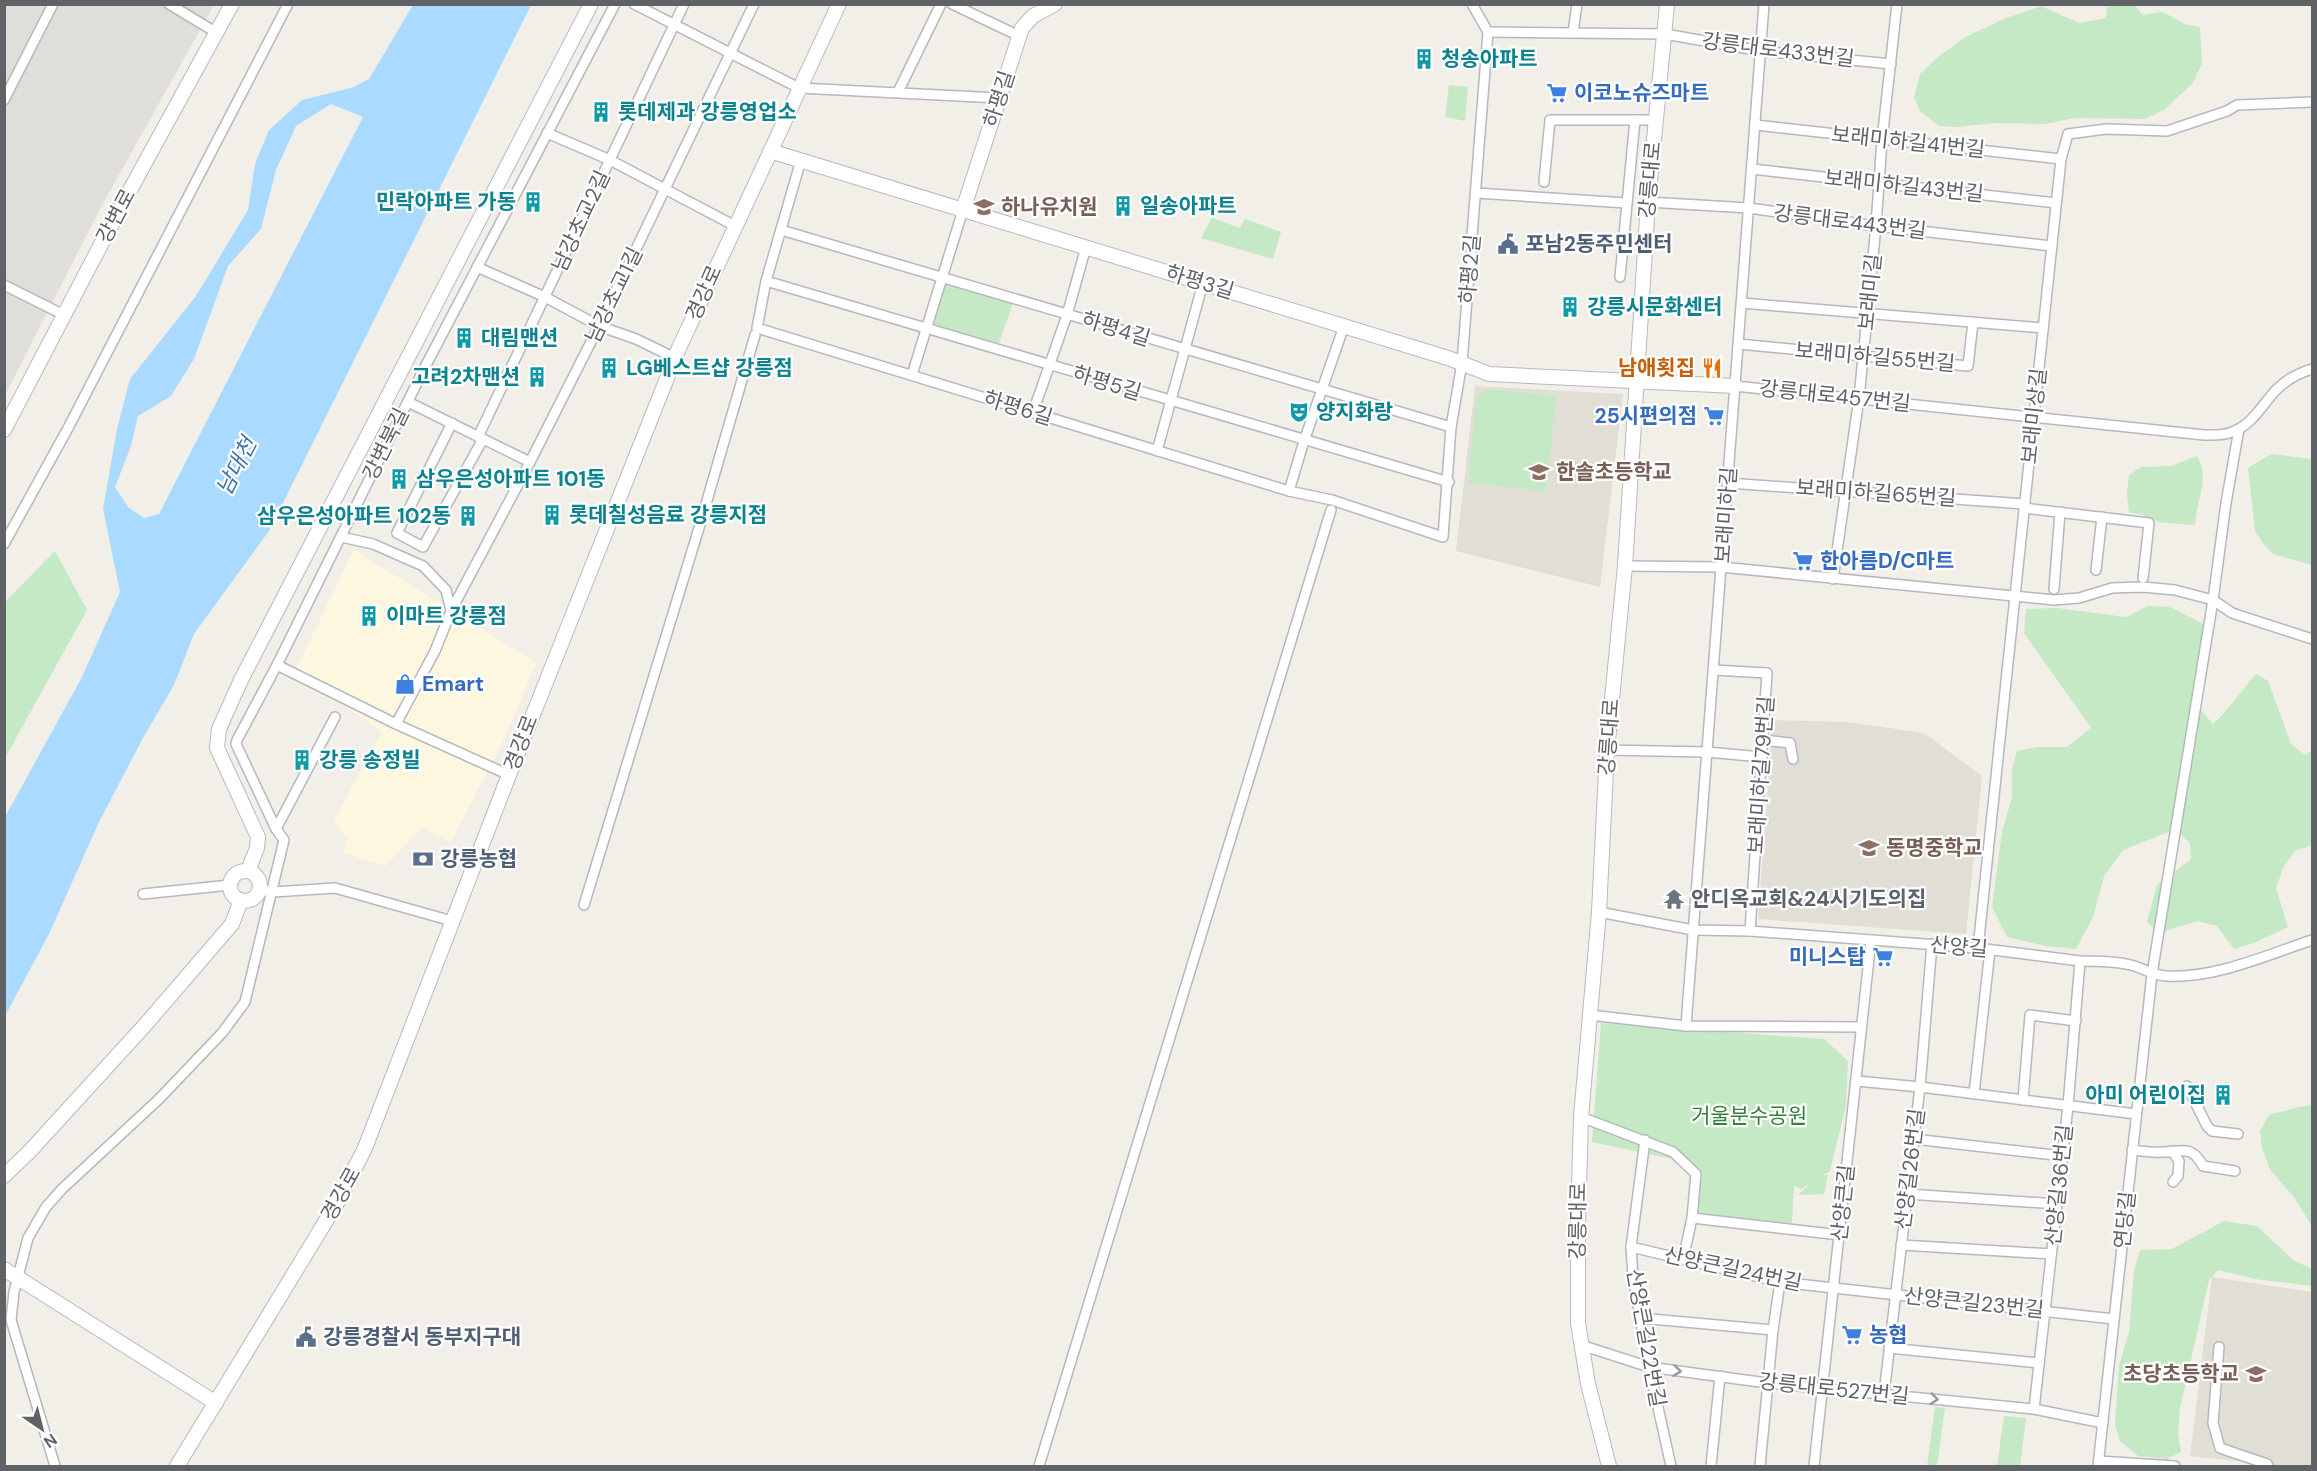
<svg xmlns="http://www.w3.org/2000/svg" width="2317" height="1471" font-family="'DM Sans','Noto Sans KR',sans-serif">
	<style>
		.commercial { fill: #fef7e0 }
		.industrial { fill: #e0deda }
		.education { fill: #e1ded6 }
		.green { fill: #c5e8c5 }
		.water { fill: #aadaff; fill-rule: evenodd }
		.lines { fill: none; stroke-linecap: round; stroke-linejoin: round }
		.street-casing { stroke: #b5b8bc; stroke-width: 12 }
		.secondary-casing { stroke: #b6babf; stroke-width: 16 }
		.street { stroke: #fff; stroke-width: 9 }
		.secondary { stroke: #fff; stroke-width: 14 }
		.oneway { stroke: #979a9d }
		.labels { text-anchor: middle; stroke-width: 4.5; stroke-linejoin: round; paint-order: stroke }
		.street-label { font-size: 21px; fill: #5f6368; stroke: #fff }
		.culture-label { font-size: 21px; font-weight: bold; fill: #0d838f; stroke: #fff; text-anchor: start }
		.shop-label { font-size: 21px; font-weight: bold; fill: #366cbe; stroke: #fff; text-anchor: start }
		.education-label { font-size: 21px; font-weight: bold; fill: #785e54; stroke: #fff; text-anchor: start }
		.service-label { font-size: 21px; font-weight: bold; fill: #4e5e75; stroke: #fff; text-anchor: start }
		.food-label { font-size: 21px; font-weight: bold; fill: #c56008; stroke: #fff; text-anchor: end }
		.worship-label { font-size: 21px; font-weight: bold; fill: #5b616d; stroke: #fff; text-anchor: start }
		.park-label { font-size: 21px; fill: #348238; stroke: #fff }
		.water-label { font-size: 22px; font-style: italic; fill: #4174aa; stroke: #fff }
	</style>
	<rect width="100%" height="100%" fill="#f1efe8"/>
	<path class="commercial" d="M354 550 536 663 505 737 451 842 421 827 386 866 343 853 347 839 334 821 382 732 295 671Z"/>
	<path class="industrial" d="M5 5H214L101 207 5 395Z"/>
	<g class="education">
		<path d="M1475 386 1623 394 1600 587 1456 551Z"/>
		<path d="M1773 720 1847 722 1924 733 1982 776 1966 934 1758 919Z"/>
		<path d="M2212 1277 2312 1292V1466H2282L2190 1456Z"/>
	</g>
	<g class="green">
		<path d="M2107 5H2135L2142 15 2163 12 2187 25 2200 27 2202 63 2193 83 2164 110 2145 119 2076 118 2044 124 1994 123 1958 127 1939 126 1920 111 1914 97 1920 74 1937 58 1965 37 2004 19 2041 6 2079 23 2106 18Z"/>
		<path d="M1449 85 1468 87 1465 121 1445 117Z"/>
		<path d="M1212 218 1240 228 1245 219 1281 232 1273 259 1201 238Z"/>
		<path d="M945 282 1013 303 998 346 932 327Z"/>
		<path d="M1488 389 1556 396 1546 491 1468 483 1476 398Z"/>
		<path d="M2271 454 2312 459V565L2273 554 2262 542 2255 531 2248 468Z"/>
		<path d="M2197 456C2211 478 2196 501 2195 525L2159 522 2143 515 2129 512 2127 494 2129 475 2141 467 2171 466Z"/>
		<path d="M55 551 87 610 5 758V602Z"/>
		<path d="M2148 606 2170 607 2207 626 2199 677 2192 700 2213 724C2230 709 2241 690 2256 674L2268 681 2291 744 2305 755 2312 751V845L2295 851 2283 868 2276 888 2288 927 2254 943 2234 949 2217 926 2197 921 2159 933 2147 922 2157 885 2191 859 2190 843 2176 829 2123 850 2104 876 2093 917 2076 949 2046 946 2007 937 1992 907 2002 832 2012 798V770L2017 751 2038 747H2067L2091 728 2024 633 2026 609 2057 608 2126 617Z"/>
		<path d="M1601 1023 1824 1039 1848 1061 1846 1106 1830 1171 1823 1175H1828L1824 1194 1798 1195 1810 1184 1801 1189 1794 1186 1792 1223 1693 1215 1692 1177 1673 1159 1592 1142Z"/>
		<path d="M2312 1105V1226L2293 1196 2271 1171 2262 1149 2260 1131 2269 1115 2299 1107Z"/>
		<path d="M2224 1221 2257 1226 2293 1260 2312 1269V1286L2255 1279 2218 1270 2209 1280 2180 1408 2178 1434 2181 1452 2167 1459 2138 1456 2120 1441 2115 1424 2119 1366 2129 1332 2134 1271 2140 1250 2172 1249Z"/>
		<path d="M1935 1407 1945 1408 1937 1466H1927Z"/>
		<path d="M2004 1416 2026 1418 2020 1466H1997Z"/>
	</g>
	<path class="water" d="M413 5H531L269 531 194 634 174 685 144 736 99 822 49 934 5 1016V817L82 677 120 592 103 509 117 429 130 379 196 296 248 210 255 164 269 130 302 100 354 87 369 79ZM331 104 363 117 159 514 144 518 129 508 115 487 131 446 138 416 171 396 194 359 228 266 261 229 276 170 296 126Z"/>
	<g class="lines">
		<g class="street-casing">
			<g id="street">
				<path d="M169 4 217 33"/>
				<path d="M634 4 799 88 999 98"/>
				<path d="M952 4 1019 36"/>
				<path d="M1488 32 1665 34 1761 51 1891 64"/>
				<path d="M1573 33 1577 4"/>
				<path d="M898 92 941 4"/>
				<path d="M4 100 53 4"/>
				<path d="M1756 125 2061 159"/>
				<path d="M547 133 610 160 735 226"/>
				<path d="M801 160 766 281 757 328 1289 491 1332 500 1443 537 1451 427 1462 363 1488 32 1472 4"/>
				<path d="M1752 169 2056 203"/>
				<path d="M1544 182 1550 120H1656"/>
				<path d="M1476 193 1626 203"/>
				<path d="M1648 202 1749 208 1876 226 2052 246"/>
				<path d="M781 230 1451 427"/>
				<path d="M477 267 545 297 599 326 636 339 675 358"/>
				<path d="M1620 277 1635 120"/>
				<path d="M766 281 1449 482"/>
				<path d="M4 285 64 315"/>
				<path d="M1742 303 2043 328"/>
				<path d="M1739 344 1968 366 1973 322"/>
				<path d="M912 375 963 210"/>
				<path d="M1735 386 2204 435C2213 435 2223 436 2232 432 2252 425 2262 405 2276 390 2286 380 2299 373 2312 369"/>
				<path d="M408 402 530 462 599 326 754 4"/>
				<path d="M1033 412 1067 315 1086 247"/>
				<path d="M452 423 397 533 423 547 483 439"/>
				<path d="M478 437 684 4"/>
				<path d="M1157 451 1203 283"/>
				<path d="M1728 483 2025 504"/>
				<path d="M1289 491 1304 441 1344 326"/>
				<path d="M2024 508 2149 523 2143 578"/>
				<path d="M341 537 373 544 423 566 446 590 451 611 435 651 396 724"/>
				<path d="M4 544 67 430 288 4"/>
				<path d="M1625 566 1721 567 2054 600 2079 598 2112 588 2143 587 2175 590 2213 600 2232 613 2312 639"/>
				<path d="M2096 570 2102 517"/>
				<path d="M1833 579 1859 398 1876 226 1882 140 1897 4"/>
				<path d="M2054 589 2060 512"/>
				<path d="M451 611 530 462"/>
				<path d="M277 665 396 724 509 775"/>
				<path d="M1714 670 1767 673 1750 931"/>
				<path d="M1763 740 1790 743 1793 759"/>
				<path d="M1607 750 1707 752 1762 757"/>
				<path d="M276 829 335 717"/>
				<path d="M260 890 273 892 335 888 452 921"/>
				<path d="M143 894 230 885"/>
				<path d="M584 905 699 528 755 335"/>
				<path d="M1599 912 1693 930 1750 931 1978 948 2080 961C2096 961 2115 961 2131 965 2143 968 2152 975 2166 976 2214 979 2267 955 2312 940"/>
				<path d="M1978 948 2061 159 2068 134 2106 129 2167 131 2227 111 2237 105 2312 102"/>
				<path d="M1590 1015 1686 1026 1860 1027"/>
				<path d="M1686 1026 1764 4"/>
				<path d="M1857 1081 1920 1087 2136 1114"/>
				<path d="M2187 1086 2207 1126 2212 1131 2238 1134"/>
				<path d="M1974 1094 1990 950"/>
				<path d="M2023 1100 2030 1015 2076 1021"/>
				<path d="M1581 1117 1673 1152 1696 1174 1692 1218 1683 1260"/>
				<path d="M1914 1139 2063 1156"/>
				<path d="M1645 1140 1631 1247 1633 1277 1649 1367 1671 1466"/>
				<path d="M2132 1150C2142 1151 2152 1153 2162 1152 2182 1152 2191 1144 2203 1166L2235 1171"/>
				<path d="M2172 1151 2179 1161 2178 1176 2173 1182"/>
				<path d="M1907 1194 2057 1204"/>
				<path d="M1692 1218 1840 1235"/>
				<path d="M1901 1245 2051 1254"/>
				<path d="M1631 1247 1780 1282 2114 1319"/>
				<path d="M1640 1318 1773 1330"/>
				<path d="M1581 1345 1649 1367 1767 1383 2034 1409 2103 1423"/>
				<path d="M2219 1347 2213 1423 2220 1448 2267 1464 2268 1466"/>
				<path d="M1889 1348 2039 1363"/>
				<path d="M1884 1394 1920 1087 1932 944"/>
				<path d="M2034 1409 2068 1106 2080 961"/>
				<path d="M2099 1461 2175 1466"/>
				<path d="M55 1466 11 1320 14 1292 28 1238 46 1207 62 1189 159 1099 222 1033 245 1002 284 840 276 829 236 744 237 740 277 665 424 369 615 4"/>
				<path d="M1039 1466 1331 510"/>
				<path d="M1711 1466 1720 1376"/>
				<path d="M1760 1466 1773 1330 1780 1282"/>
				<path d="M1814 1466 1871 940"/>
				<path d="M2098 1466 2152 974 2213 600 2226 503 2239 429"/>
			</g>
		</g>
		<g class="secondary-casing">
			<g id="secondary">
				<path d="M770 151 1448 358 1489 374 1735 386"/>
				<path d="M963 210 1022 28 1033 16 1055 4"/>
				<path d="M4 430 118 212 232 4"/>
				<circle cx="245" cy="886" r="15"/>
				<path d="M248 871 257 848 258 837 217 748 219 729 241 680 591 4"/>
				<path d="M4 1176 30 1151 146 1024 232 924 241 900"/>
				<path d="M4 1269 216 1403"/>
				<path d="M177 1466 338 1201 365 1148 509 775 679 348 839 4"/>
				<path d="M1609 1466 1588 1384 1578 1323V1223L1581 1117 1599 912 1607 750 1625 566 1648 202 1667 4"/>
			</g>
		</g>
		<use href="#street" class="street"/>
		<use href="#secondary" class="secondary"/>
	</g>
	<defs><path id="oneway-chevron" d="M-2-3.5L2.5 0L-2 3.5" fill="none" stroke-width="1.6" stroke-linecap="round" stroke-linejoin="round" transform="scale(1.5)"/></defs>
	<g class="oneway">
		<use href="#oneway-chevron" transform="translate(1677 1371) rotate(7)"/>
		<use href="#oneway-chevron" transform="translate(1934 1399) rotate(6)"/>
	</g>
	<defs>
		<g id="building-bare" transform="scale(1.62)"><path d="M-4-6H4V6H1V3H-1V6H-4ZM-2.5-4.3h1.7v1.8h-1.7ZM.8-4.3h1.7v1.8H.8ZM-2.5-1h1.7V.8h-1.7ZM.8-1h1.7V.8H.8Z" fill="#0f9aa8" stroke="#fff" stroke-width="2.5" paint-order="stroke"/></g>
		<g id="supermarket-bare" transform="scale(1.62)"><path d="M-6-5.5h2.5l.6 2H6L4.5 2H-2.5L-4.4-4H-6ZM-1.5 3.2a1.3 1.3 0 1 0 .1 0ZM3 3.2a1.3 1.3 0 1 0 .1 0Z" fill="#3f7fe0" stroke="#fff" stroke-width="2.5" paint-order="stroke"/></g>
		<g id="school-bare" transform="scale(1.62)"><path d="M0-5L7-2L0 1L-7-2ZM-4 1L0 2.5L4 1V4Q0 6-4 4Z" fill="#8d6e63" stroke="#fff" stroke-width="2.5" paint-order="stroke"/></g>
		<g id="civic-bare" transform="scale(1.62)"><path d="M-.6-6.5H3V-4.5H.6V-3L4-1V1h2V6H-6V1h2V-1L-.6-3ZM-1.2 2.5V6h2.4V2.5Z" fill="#5c6f8a" stroke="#fff" stroke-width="2.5" paint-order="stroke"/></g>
		<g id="restaurant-bare" transform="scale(1.62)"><path d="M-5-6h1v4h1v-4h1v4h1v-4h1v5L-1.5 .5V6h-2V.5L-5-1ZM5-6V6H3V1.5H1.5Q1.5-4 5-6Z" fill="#e8710a" stroke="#fff" stroke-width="2.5" paint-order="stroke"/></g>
		<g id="theatre-bare" transform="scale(1.62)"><path d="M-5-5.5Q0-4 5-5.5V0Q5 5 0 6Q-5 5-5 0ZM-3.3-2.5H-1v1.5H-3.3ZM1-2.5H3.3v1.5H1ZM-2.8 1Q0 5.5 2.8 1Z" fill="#0f9aa8" stroke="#fff" stroke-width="2.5" paint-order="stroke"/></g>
		<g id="shop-bare" transform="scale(1.62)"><path d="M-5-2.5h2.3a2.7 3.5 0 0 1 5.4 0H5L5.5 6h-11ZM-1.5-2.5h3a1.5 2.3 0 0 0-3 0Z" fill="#3f7fe0" stroke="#fff" stroke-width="2.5" paint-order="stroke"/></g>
		<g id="bank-bare" transform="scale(1.62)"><path d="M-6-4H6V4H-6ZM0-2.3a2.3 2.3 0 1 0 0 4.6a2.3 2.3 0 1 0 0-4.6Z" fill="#5c6f8a" stroke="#fff" stroke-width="2.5" paint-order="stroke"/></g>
		<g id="temple-bare" transform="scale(1.62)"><path d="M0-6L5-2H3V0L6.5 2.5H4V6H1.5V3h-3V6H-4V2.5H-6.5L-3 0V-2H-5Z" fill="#6b7280" stroke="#fff" stroke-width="2.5" paint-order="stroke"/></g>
	</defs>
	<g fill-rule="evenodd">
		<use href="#building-bare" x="1424" y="59"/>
		<use href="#supermarket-bare" x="1557" y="93"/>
		<use href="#building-bare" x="601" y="112"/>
		<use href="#building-bare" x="533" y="202"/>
		<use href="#building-bare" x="1123" y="206"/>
		<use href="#school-bare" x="984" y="207"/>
		<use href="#civic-bare" x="1508" y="244"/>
		<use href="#building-bare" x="1570" y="307"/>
		<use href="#building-bare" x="464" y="338"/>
		<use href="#building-bare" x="609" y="368"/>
		<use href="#restaurant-bare" x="1712" y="368"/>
		<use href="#building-bare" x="537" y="377"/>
		<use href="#theatre-bare" x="1299" y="412"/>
		<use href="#supermarket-bare" x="1714" y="416"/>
		<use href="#school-bare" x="1539" y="472"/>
		<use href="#building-bare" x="399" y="479"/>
		<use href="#building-bare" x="552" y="515"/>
		<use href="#building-bare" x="468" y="516"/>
		<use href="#supermarket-bare" x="1803" y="561"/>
		<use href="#building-bare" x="369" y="616"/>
		<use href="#shop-bare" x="405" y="684"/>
		<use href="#building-bare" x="302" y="760"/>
		<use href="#school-bare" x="1869" y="848"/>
		<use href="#bank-bare" x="423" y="859"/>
		<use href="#temple-bare" x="1674" y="899"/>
		<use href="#supermarket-bare" x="1883" y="957"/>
		<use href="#building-bare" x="2223" y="1095"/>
		<use href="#supermarket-bare" x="1852" y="1335"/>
		<use href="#civic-bare" x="306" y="1337"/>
		<use href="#school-bare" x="2256" y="1374"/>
	</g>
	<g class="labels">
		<g class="street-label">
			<text transform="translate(1778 50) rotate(7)" y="7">강릉대로433번길</text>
			<text transform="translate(999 99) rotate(-72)" y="7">하평길</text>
			<text transform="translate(1908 142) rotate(6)" y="7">보래미하길41번길</text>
			<text transform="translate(1650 180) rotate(-85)" y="7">강릉대로</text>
			<text transform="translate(1904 186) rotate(6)" y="7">보래미하길43번길</text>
			<text transform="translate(116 216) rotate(-62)" y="7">강변로</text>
			<text transform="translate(581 221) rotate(-65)" y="7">남강초교2길</text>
			<text transform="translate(1850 222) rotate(7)" y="7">강릉대로443번길</text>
			<text transform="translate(1470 269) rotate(-85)" y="7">하평2길</text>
			<text transform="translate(1200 282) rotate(17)" y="7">하평3길</text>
			<text transform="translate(1870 292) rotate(-84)" y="7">보래미길</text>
			<text transform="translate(704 293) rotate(-66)" y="7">경강로</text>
			<text transform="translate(614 295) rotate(-64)" y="7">남강초교1길</text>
			<text transform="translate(1116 329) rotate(17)" y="7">하평4길</text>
			<text transform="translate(1875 357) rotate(5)" y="7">보래미하길55번길</text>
			<text transform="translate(1107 383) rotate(17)" y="7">하평5길</text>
			<text transform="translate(1835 396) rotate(6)" y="7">강릉대로457번길</text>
			<text transform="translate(1018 408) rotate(17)" y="7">하평6길</text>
			<text transform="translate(2034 416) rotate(-84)" y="7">보래미상길</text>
			<text transform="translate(386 444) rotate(-64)" y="7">강변북길</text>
			<text transform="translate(1876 493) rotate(4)" y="7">보래미하길65번길</text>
			<text transform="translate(1726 515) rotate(-86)" y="7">보래미하길</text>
			<text transform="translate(1609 737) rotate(-86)" y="7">강릉대로</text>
			<text transform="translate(521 743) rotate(-69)" y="7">경강로</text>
			<text transform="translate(1761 775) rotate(-86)" y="7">보래미하길79번길</text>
			<text transform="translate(1959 947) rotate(5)" y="7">산양길</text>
			<text transform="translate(1910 1169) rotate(-83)" y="7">산양길26번길</text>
			<text transform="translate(2059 1185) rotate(-84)" y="7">산양길36번길</text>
			<text transform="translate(341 1194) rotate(-61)" y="7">경강로</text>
			<text transform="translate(1843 1203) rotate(-84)" y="7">산양큰길</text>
			<text transform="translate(2125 1220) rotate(-84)" y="7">연당길</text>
			<text transform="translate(1578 1221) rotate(-89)" y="7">강릉대로</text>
			<text transform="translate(1733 1269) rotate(12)" y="7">산양큰길24번길</text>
			<text transform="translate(1974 1303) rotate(6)" y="7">산양큰길23번길</text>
			<text transform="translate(1646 1338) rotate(80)" y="7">산양큰길22번길</text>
			<text transform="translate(1834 1389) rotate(6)" y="7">강릉대로527번길</text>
		</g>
		<g class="culture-label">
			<text x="1441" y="66">청송아파트</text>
			<text x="618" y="119">롯데제과 강릉영업소</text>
			<text x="516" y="209" text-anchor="end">민락아파트 가동</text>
			<text x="1140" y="213">일송아파트</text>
			<text x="1587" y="314">강릉시문화센터</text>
			<text x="481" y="345">대림맨션</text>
			<text x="626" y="375">LG베스트샵 강릉점</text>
			<text x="520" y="384" text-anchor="end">고려2차맨션</text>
			<text x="1316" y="419">양지화랑</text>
			<text x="416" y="486">삼우은성아파트 101동</text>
			<text x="569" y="522">롯데칠성음료 강릉지점</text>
			<text x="451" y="523" text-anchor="end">삼우은성아파트 102동</text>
			<text x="386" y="623">이마트 강릉점</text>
			<text x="319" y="767">강릉 송정빌</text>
			<text x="2206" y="1102" text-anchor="end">아미 어린이집</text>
		</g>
		<g class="shop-label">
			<text x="1574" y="100">이코노슈즈마트</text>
			<text x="1697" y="423" text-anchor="end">25시편의점</text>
			<text x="1820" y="568">한아름D/C마트</text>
			<text x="422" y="691">Emart</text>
			<text x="1866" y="964" text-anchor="end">미니스탑</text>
			<text x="1869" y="1342">농협</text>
		</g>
		<g class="education-label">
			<text x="1001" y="214">하나유치원</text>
			<text x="1556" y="479">한솔초등학교</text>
			<text x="1886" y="855">동명중학교</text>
			<text x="2239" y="1381" text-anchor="end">초당초등학교</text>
		</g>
		<g class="service-label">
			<text x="1525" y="251">포남2동주민센터</text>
			<text x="440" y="866">강릉농협</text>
			<text x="323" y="1344">강릉경찰서 동부지구대</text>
		</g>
		<g class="food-label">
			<text x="1695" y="375">남애횟집</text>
		</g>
		<g class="worship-label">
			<text x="1691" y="906">안디옥교회&amp;24시기도의집</text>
		</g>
		<g class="park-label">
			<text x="1749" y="1123">거울분수공원</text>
		</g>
		<g class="water-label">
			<text transform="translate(236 466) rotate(-63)" y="8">남대천</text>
		</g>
	</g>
	<rect width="2317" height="1471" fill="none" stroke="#5f6368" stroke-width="12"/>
	<g transform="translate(42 1429) rotate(145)" stroke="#ffffff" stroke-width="4.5" paint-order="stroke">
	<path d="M0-4.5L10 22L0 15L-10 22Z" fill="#5f6368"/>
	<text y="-9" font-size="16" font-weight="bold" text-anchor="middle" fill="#5f6368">N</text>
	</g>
</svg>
